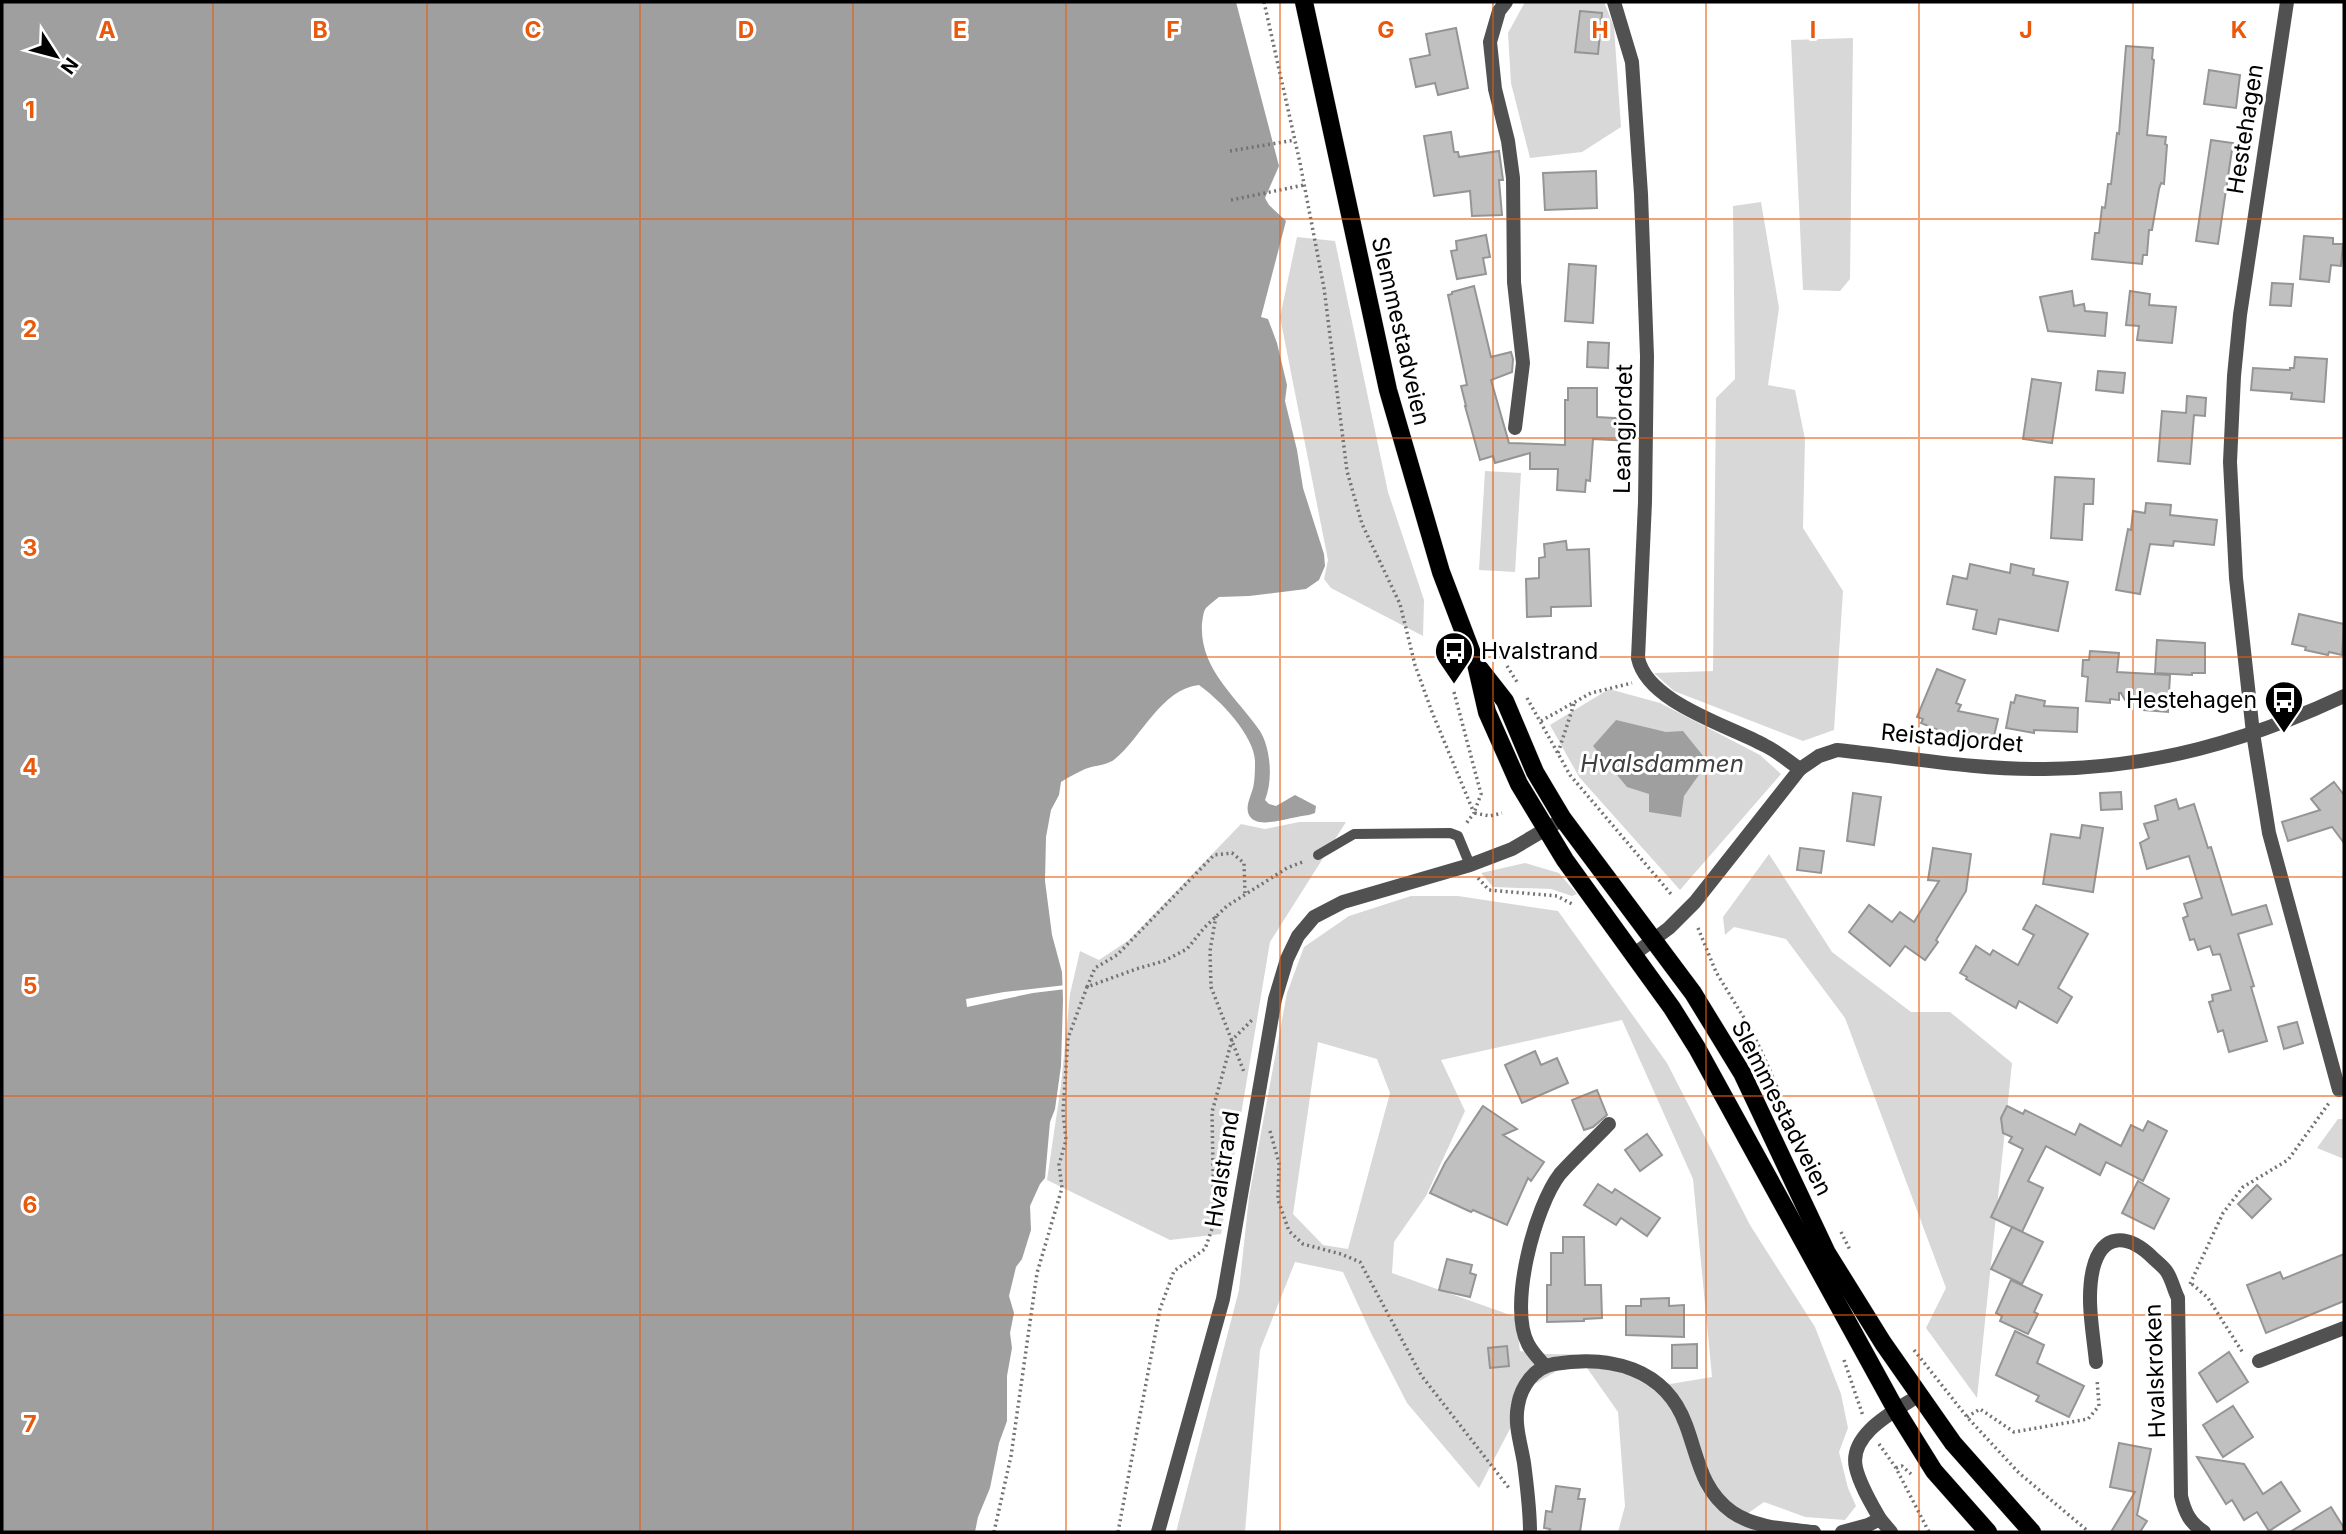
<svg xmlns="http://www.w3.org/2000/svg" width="2346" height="1534" font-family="Inter,sans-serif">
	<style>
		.green { fill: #d8d8d8; fill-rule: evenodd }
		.water { fill: #9f9f9f }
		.pier { fill: #fff }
		.building { fill: #c0c0c0; stroke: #959595; stroke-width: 2 }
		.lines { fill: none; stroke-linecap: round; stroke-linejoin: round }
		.primary-casing { stroke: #dbdbdb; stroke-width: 19 }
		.path { stroke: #737373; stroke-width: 3.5; stroke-dasharray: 2 3.5; stroke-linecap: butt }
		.lane { stroke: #515151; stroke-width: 10 }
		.street { stroke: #515151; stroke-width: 14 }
		.primary { stroke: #000; stroke-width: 18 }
		.grid { fill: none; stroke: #e8590c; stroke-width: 2; stroke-opacity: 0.55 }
		.labels { text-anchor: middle; stroke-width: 6; stroke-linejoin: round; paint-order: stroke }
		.street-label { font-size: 23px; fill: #000; stroke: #fff }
		.poi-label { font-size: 23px; fill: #000; stroke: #fff; text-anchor: start }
		.water-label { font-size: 24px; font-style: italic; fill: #404040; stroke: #fff }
		.grid-label { font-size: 23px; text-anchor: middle; font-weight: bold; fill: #e8590c; stroke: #fff; stroke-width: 6; stroke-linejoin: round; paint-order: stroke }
	</style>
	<rect width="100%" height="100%" fill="#fff"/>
	<g class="green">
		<path d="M1525 2H1604L1614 27 1621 127 1582 152 1530 158 1511 83 1508 33Z"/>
		<path d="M1853 38 1850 279 1840 291 1803 290 1791 40Z"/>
		<path d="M1761 202 1779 308 1768 385 1795 390 1805 439 1803 528 1843 591 1834 730 1803 741 1674 691 1654 673 1713 671 1716 398 1735 379 1733 206Z"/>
		<path d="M1297 237 1335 241 1388 492 1424 600 1423 636 1331 588 1324 579 1328 560 1280 317Z"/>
		<path d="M1485 471 1521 473 1515 572 1479 570Z"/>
		<path d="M1609 689 1660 703 1760 755 1781 774 1680 890 1579 777 1550 725Z"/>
		<path d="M1299 822H1346L1270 942 1221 1234 1170 1240 1047 1180 1061 1085 1070 994 1080 951 1099 960 1129 940 1241 824 1265 829Z"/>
		<path d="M1769 854 1832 952 1911 1012H1950L2012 1063 1977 1398 1926 1328 1946 1288 1845 1018 1786 939 1734 927 1725 935 1723 917Z"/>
		<path d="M1525 863 1559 873 1577 894 1572 896 1551 889 1493 887 1481 873Z"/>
		<path d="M1411 896H1458L1558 911 1667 1063 1750 1225 1815 1327 1841 1394 1848 1428 1839 1452 1848 1488 1856 1506 1845 1520 1805 1517 1764 1502 1737 1521 1819 1532H1618L1625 1506 1618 1412 1587 1368 1560 1369 1533 1385 1479 1488 1407 1403 1371 1333 1343 1272 1295 1262 1260 1350 1245 1532H1176L1239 1290 1249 1197 1287 993 1304 947 1349 916ZM1622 1020 1693 1179 1712 1377 1670 1384 1608 1355 1546 1354 1520 1351 1516 1317 1392 1273 1394 1242 1426 1196 1465 1111 1441 1060ZM1318 1042 1377 1059 1390 1093 1348 1249 1323 1245 1293 1214Z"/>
		<path d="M2338 1119H2344V1159L2317 1148Z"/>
	</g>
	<g class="water">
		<path d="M2 2H1236L1279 166 1265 198 1269 205 1286 221 1261 317 1268 319 1277 343 1287 385 1285 401 1297 450 1303 488 1324 554 1325 566 1319 580 1306 589 1249 596 1219 597C1215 600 1210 604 1206 608 1203 612 1203 618 1202 623 1199 669 1236 696 1260 731 1271 749 1273 781 1265 800L1269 804 1276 806 1295 795 1316 806 1315 813 1309 815C1295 816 1267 826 1256 821 1241 814 1250 799 1253 788 1255 780 1255 769 1255 761 1254 735 1219 699 1199 685 1161 689 1141 738 1115 759 1106 766 1095 765 1085 769 1077 773 1068 777 1061 782L1059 795 1051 810 1046 837 1045 881 1052 935 1062 972 1063 1000 1061 1066 1055 1109 1050 1122 1045 1178 1040 1184 1030 1206 1031 1230 1022 1259 1016 1267 1009 1296 1014 1313 1010 1333 1012 1348 1007 1376V1421L999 1443 990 1488 978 1517 975 1532H2Z"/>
		<path d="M1616 720 1666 732 1683 731 1708 762 1684 796 1681 817 1649 812V794L1627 787 1593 746Z"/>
	</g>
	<path class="pier" d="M1066 985V989L1033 993 967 1007 966 999 1004 992Z"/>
	<g class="building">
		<path d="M1580 11 1602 13 1598 54 1575 52Z"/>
		<path d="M1456 28 1468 88 1438 95 1435 83 1416 87 1410 59 1430 55 1426 34Z"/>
		<path d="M2126 46 2153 48 2152 59 2154 60 2147 135 2166 137 2165 144 2167 145 2164 184 2161 183 2159 189 2152 230H2149L2147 255H2143L2142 264 2092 259 2095 233H2099L2102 207 2105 208 2108 184H2111L2117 133 2119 134Z"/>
		<path d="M2209 70 2240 75 2236 108 2204 104Z"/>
		<path d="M1451 132 1454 152H1458L1459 157 1499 151 1503 180H1499L1502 215 1472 216 1470 191 1434 196 1424 136Z"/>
		<path d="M2211 140 2233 143 2218 244 2196 241Z"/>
		<path d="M1596 171 1597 208 1545 210 1543 173Z"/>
		<path d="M1486 235 1490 257 1483 258 1486 274 1457 279 1451 251 1457 250 1456 241Z"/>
		<path d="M2304 236 2333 238V244H2343L2341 266 2331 265 2329 282 2300 279Z"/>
		<path d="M1569 264 1596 266 1593 323 1565 321Z"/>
		<path d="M2272 283 2293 284 2291 306 2270 305Z"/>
		<path d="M1474 286 1491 357 1511 352 1513 359 1512 372 1491 380 1509 443 1565 445V400H1568V388H1597V417L1631 419 1630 441 1593 439 1590 481 1586 480 1585 492 1557 490 1558 469H1530V453L1495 463 1493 456 1480 460 1465 406H1466L1461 386 1467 385 1448 295 1452 294V292Z"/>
		<path d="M2072 291 2074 306 2084 304 2085 311 2107 313 2105 336 2048 331 2040 297Z"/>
		<path d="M2130 291 2150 294 2149 305 2176 307 2172 343 2137 340 2139 326 2126 325Z"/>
		<path d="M1588 342 1609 343 1608 368 1587 367Z"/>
		<path d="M2295 357 2327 359 2324 402 2291 399 2292 393 2251 390 2253 368 2290 370V368H2294Z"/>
		<path d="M2098 371 2125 373 2123 393 2096 390Z"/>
		<path d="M2032 379 2061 383 2052 443 2023 439Z"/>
		<path d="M2187 396 2206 398 2205 416 2194 415 2190 464 2158 461 2162 411 2186 413Z"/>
		<path d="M2055 477 2094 479 2093 504H2084L2082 540 2051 538Z"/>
		<path d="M2146 503 2171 505 2170 515 2217 520 2214 545 2174 541 2173 546 2150 544 2140 594 2116 590 2128 529 2131 530 2133 511 2145 513Z"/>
		<path d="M1566 541 1567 550 1589 549 1591 606 1551 607V616L1527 617 1526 579 1539 578V558L1545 557 1544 544Z"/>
		<path d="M1970 564 2010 573 2011 564 2034 569 2033 575 2068 582 2058 631 1999 619 1996 634 1973 629 1977 610 1947 604 1953 576 1967 579Z"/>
		<path d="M2299 614 2344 624 2342 655 2329 652 2328 655 2305 650 2306 647 2292 644Z"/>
		<path d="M2157 640 2205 643V673H2192V675L2155 673Z"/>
		<path d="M2090 651 2119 653 2117 672 2170 675 2168 712 2144 710 2145 701 2125 700 2121 693H2119V700L2110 699V703L2086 701 2088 677 2082 676 2083 660H2089Z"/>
		<path d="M1937 669 1965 680 1956 703 1961 705 1958 711 1998 719 1993 740 1971 735 1969 744 1952 740 1953 736 1921 723 1923 719 1917 717Z"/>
		<path d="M2016 695 2045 701 2044 706 2078 708 2077 732 2034 730V733L2006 728 2011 702 2014 703Z"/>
		<path d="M2334 782 2344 795V843L2332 827 2288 841 2282 822 2320 810 2311 799Z"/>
		<path d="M2121 792 2122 809 2101 810 2100 793Z"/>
		<path d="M1853 793 1881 797 1874 845 1847 841Z"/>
		<path d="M2176 799 2179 809 2194 804 2208 848 2211 847 2232 915 2266 905 2272 924 2238 934 2254 986 2251 987 2267 1041 2229 1052 2223 1030 2218 1032 2209 1002 2213 1001 2212 995 2231 990 2220 954 2213 955 2210 946 2198 950 2194 939 2190 940 2183 918 2188 916 2184 904 2202 898 2189 856 2147 869 2140 843 2149 838 2144 824 2158 820 2155 806Z"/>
		<path d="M2082 825 2103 828 2093 892 2043 884 2051 834 2080 838Z"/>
		<path d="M1800 848 1824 851 1821 873 1797 870Z"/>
		<path d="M1933 848 1971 854 1966 891 1936 940 1938 942 1925 960 1905 946 1890 966 1849 932 1869 905 1892 922 1900 912 1914 922 1939 881 1928 880Z"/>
		<path d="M2036 905 2088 934 2058 988 2072 997 2057 1023 2019 1001 2016 1008 1966 979 1967 977 1960 973 1976 946 1990 955 1993 950 2018 965 2034 935 2023 929Z"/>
		<path d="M2297 1022 2303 1043 2284 1049 2278 1027Z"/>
		<path d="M1535 1051 1541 1065 1557 1058 1568 1083 1522 1103 1505 1065Z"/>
		<path d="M1597 1090 1607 1115 1593 1127 1584 1130 1572 1100Z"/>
		<path d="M1483 1106 1517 1129 1503 1135 1544 1162 1531 1181 1528 1178 1507 1225 1473 1210 1471 1212 1430 1193 1445 1163Z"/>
		<path d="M2007 1106 2023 1114 2025 1110 2075 1135 2080 1124 2121 1146 2131 1125 2143 1131 2148 1121 2167 1131 2143 1181 2106 1162 2100 1175 2046 1146 2028 1181 2043 1188 2022 1232 1991 1217 2023 1149 2009 1142 2012 1137 2003 1133 2001 1118Z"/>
		<path d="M1647 1134 1662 1155 1640 1171 1625 1150Z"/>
		<path d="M2138 1181 2169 1199 2154 1229 2122 1213Z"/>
		<path d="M1598 1184 1612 1193 1615 1189 1660 1218 1647 1236 1621 1218 1616 1225 1584 1205Z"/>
		<path d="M2257 1185 2271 1199 2252 1218 2238 1204Z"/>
		<path d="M2012 1227 2043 1242 2022 1284 1991 1269Z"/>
		<path d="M1563 1237H1584L1585 1285H1601L1602 1318 1584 1319V1321L1547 1322V1285H1551V1253H1563Z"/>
		<path d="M2344 1254V1301L2266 1333 2247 1285 2280 1272 2283 1279Z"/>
		<path d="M1447 1259 1472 1265 1470 1273 1476 1275 1470 1297 1439 1290Z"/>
		<path d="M2011 1280 2042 1295 2034 1312 2038 1314 2028 1334 2000 1321 2002 1316 1996 1313Z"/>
		<path d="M1669 1298V1306L1684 1305V1337L1626 1335V1306H1641V1299Z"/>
		<path d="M2015 1331 2044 1345 2037 1363 2084 1386 2069 1417 2036 1401 2039 1396 1996 1375Z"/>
		<path d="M1697 1344V1368H1672V1345Z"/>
		<path d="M1507 1346 1509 1366 1490 1368 1488 1348Z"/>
		<path d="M2229 1352 2248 1382 2217 1402 2199 1373Z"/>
		<path d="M2233 1406 2253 1437 2223 1457 2203 1425Z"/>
		<path d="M2119 1443 2151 1449 2137 1515 2147 1521 2140 1532H2111L2135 1492 2110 1487Z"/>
		<path d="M2197 1457 2244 1464 2263 1494 2281 1482 2300 1511 2269 1531 2257 1512 2244 1520 2232 1500 2226 1504Z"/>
		<path d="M1556 1486 1580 1489 1578 1499H1585L1580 1532H1549L1550 1529 1544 1528 1546 1511 1552 1512Z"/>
		<path d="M2331 1507 2344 1528V1532H2290Z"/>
	</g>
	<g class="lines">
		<g class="primary-casing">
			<g id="primary">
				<path d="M1304 2 1388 390 1441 572 1476 664 1487 712 1519 784 1565 860 1672 1008 1697 1048 1896 1410 1934 1471 1988 1532"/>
				<path d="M1480 669 1505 701 1535 772 1563 819 1693 993 1742 1073 1827 1253 1883 1343 1953 1443 2032 1532"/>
			</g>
		</g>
		<g class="path">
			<path d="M1264 2 1300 163 1324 288 1347 471 1362 524 1400 604 1415 665 1432 712 1474 813 1465 825"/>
			<path d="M1230 151 1295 140"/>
			<path d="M1231 200 1304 185"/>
			<path d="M1507 666 1517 682"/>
			<path d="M1454 692 1481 794 1474 813 1490 816 1502 813"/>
			<path d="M1527 698 1570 775 1671 894"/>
			<path d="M1541 721 1591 693 1632 683"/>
			<path d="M1558 753 1574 704"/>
			<path d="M1478 878 1489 890 1557 896 1572 904"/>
			<path d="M1216 916 1210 951 1211 987 1244 1072"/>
			<path d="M1698 928 1716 972 1752 1031 1772 1075 1803 1152"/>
			<path d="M1087 987 1095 968 1117 955 1214 855 1232 853 1244 863 1245 893"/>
			<path d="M1270 1131 1279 1163 1278 1200 1289 1231 1303 1244 1341 1254 1360 1262 1421 1375 1509 1488"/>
			<path d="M1841 1232 1850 1250"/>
			<path d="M2190 1284 2223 1213 2243 1187 2288 1160 2329 1103"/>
			<path d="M2192 1284 2208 1298 2243 1353"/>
			<path d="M1914 1350 1967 1417 2019 1473 2089 1532"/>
			<path d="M1844 1360 1863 1416"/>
			<path d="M1967 1417 1980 1409 2014 1432 2088 1419 2099 1406 2097 1379"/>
			<path d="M1879 1444 1896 1468 1929 1532"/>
			<path d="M1896 1468 1902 1466 1911 1474"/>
			<path d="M994 1532 1011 1456 1037 1273 1062 1188 1059 1165 1066 1140 1063 1112 1068 1038 1087 987 1136 969 1164 961 1187 949 1204 928 1227 906 1287 868 1305 861"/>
			<path d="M1118 1532 1160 1309 1174 1271 1205 1249 1214 1223 1212 1112 1232 1040 1253 1019"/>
		</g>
		<path class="lane" d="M1318 855 1354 834 1450 833 1458 836 1470 865"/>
		<g class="street">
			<path d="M1506 2 1499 11 1490 42 1495 89 1508 141 1513 178 1514 282 1523 363 1515 428"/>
			<path d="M1614 2 1632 62 1641 194 1647 356 1645 502 1638 658C1647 702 1727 725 1764 745 1777 751 1788 761 1800 769"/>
			<path d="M2287 2 2240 315 2234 376 2230 462 2236 578 2253 733 2269 833 2339 1090"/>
			<path d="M1633 955 1669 928 1695 902 1800 769 1819 756 1837 750C1906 757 1975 770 2045 769 2152 768 2248 741 2344 696"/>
			<path d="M2259 1361 2344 1328"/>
			<path d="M2096 1362C2093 1332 2086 1299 2093 1269 2102 1232 2128 1234 2152 1257 2157 1262 2164 1267 2167 1272 2172 1280 2174 1290 2178 1298L2181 1496C2185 1513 2190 1523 2204 1532"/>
			<path d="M1545 1366C1539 1359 1532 1352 1528 1344 1508 1307 1535 1206 1560 1174 1575 1157 1593 1141 1609 1124"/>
			<path d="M1880 1519 1891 1532"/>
			<path d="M1158 1532 1223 1299 1275 999 1287 959 1298 936 1314 917 1343 902 1470 865 1512 849 1563 819"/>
			<path d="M1530 1532C1530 1509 1527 1486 1524 1463 1521 1444 1514 1425 1518 1405 1521 1387 1534 1367 1554 1364 1609 1355 1665 1367 1686 1425 1698 1457 1701 1490 1732 1512 1755 1528 1787 1529 1814 1532"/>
			<path d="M1842 1532 1868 1525 1880 1519C1871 1503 1860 1485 1856 1468 1848 1434 1895 1411 1918 1396"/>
		</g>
		<use href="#primary" class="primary"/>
	</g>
	<path class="grid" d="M213 2V1532M427 2V1532M640 2V1532M853 2V1532M1066 2V1532M1280 2V1532M1493 2V1532M1706 2V1532M1919 2V1532M2133 2V1532M2 219H2344M2 438H2344M2 657H2344M2 877H2344M2 1096H2344M2 1315H2344"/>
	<defs>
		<g id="bus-pin" transform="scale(2.0125)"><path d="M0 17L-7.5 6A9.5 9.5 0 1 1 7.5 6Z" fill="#000" stroke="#fff"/><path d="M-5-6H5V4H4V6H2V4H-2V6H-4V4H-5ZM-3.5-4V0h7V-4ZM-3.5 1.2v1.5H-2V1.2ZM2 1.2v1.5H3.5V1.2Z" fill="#fff"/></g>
	</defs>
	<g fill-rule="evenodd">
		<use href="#bus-pin" x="1454" y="651"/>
		<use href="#bus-pin" x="2284" y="700"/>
	</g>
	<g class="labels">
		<g class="street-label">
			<text transform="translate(2245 129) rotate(-81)" y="8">Hestehagen</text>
			<text transform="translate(1401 331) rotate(77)" y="8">Slemmestadveien</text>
			<text transform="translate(1623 429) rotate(-89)" y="8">Leangjordet</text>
			<text transform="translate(1952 738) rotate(5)" y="8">Reistadjordet</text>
			<text transform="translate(1782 1108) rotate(63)" y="8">Slemmestadveien</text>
			<text transform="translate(1222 1169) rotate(-81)" y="8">Hvalstrand</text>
			<text transform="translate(2155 1371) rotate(-92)" y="8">Hvalskroken</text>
		</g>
		<g class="poi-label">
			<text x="1481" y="659">Hvalstrand</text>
			<text x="2257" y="708" text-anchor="end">Hestehagen</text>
		</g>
		<g class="water-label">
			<text x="1662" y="772">Hvalsdammen</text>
		</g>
	</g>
	<g class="grid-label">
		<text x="107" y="38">A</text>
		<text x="320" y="38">B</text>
		<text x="533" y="38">C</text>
		<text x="746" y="38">D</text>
		<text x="960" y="38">E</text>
		<text x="1173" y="38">F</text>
		<text x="1386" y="38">G</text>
		<text x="1600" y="38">H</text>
		<text x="1813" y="38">I</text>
		<text x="2026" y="38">J</text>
		<text x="2239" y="38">K</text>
		<text x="30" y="118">1</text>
		<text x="30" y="337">2</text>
		<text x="30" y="556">3</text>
		<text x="30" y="775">4</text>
		<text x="30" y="994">5</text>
		<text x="30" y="1213">6</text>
		<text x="30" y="1432">7</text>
	</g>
	<rect width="2346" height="1534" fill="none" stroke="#000000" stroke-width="7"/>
	<g transform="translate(56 56) rotate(126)" stroke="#ffffff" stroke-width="5" paint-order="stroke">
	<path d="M0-5L12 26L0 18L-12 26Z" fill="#000000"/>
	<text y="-10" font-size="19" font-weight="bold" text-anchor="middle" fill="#000000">N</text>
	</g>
</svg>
